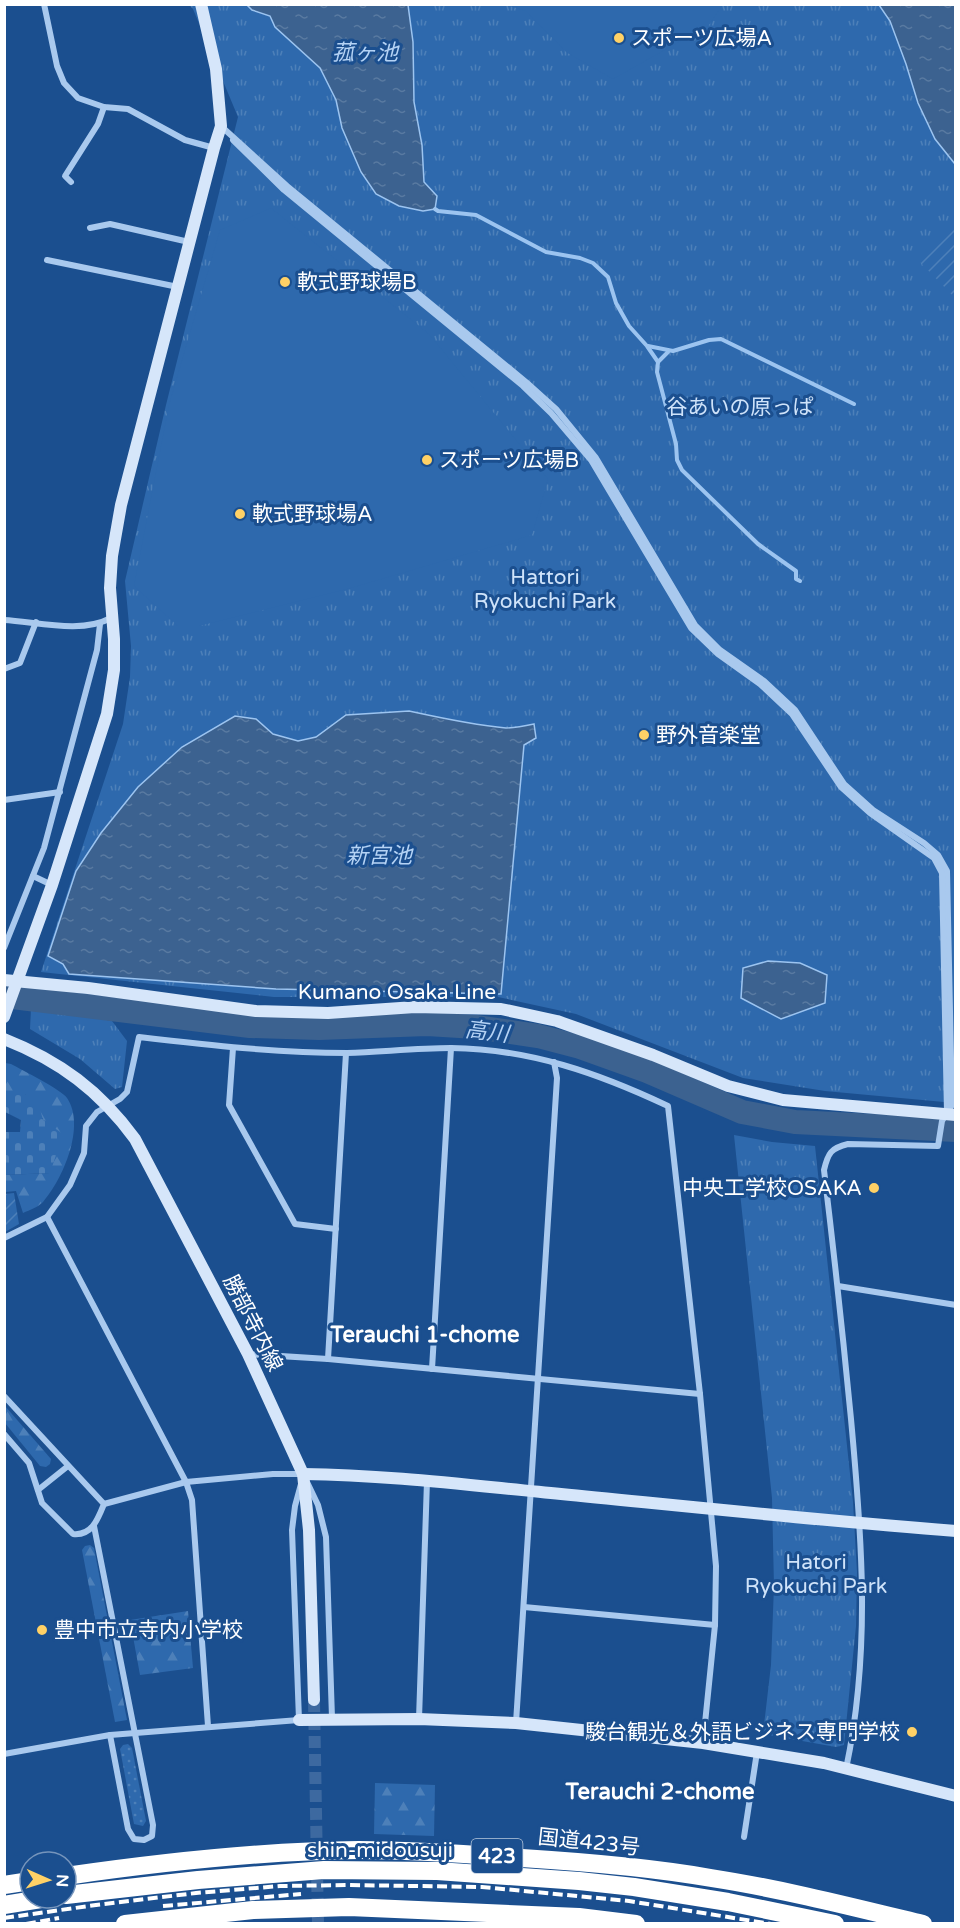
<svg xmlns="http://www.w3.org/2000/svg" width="960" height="1928" font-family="'Varela Round','Noto Sans JP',sans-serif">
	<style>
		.grass { fill: url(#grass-dots) }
		.forest { fill: url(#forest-firs) }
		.cemetery { fill: url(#cemetery-stones) }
		.park { fill: url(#park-tufts) }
		.garden { fill: url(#garden-furrows) }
		.pitch { fill: #2e69ad }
		.water { fill: url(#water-ripples); stroke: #9cc4f0; stroke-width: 1.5 }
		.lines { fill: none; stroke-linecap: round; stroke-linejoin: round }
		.stream { stroke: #9cc4f0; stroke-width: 4 }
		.river { stroke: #3c6290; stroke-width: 24 }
		.secondary-tunnel { stroke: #3d69a0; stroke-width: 12; stroke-dasharray: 12 6; stroke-linecap: butt }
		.street { stroke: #a9c9ee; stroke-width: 6 }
		.secondary { stroke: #d6e6fa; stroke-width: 12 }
		.highway { stroke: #fff; stroke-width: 18 }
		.rail { stroke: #fff; stroke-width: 4; stroke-dasharray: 10 4.5; stroke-linecap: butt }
		.poi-dot { fill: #ffd166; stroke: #1b4f8f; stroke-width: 2 }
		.labels { text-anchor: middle; stroke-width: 6; stroke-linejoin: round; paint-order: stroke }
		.shield { fill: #1b4f8f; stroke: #bbcadd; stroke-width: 1.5 }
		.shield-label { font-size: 20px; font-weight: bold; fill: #fff }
		.poi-label { font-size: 21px; fill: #fff; stroke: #1b4f8f; text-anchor: start }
		.park-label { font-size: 21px; fill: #cfe3fa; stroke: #1b4f8f }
		.street-label { font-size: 21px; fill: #fff; stroke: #1b4f8f }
		.water-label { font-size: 22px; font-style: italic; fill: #b5d3f5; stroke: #1b4f8f }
		.neighbourhood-label { font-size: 22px; font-weight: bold; fill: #fff; stroke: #1b4f8f }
	</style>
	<defs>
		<pattern id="grass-dots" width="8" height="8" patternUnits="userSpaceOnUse" patternTransform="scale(1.5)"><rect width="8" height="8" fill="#2e69ad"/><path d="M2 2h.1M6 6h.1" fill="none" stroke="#4d80b9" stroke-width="1.8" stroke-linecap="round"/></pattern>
		<pattern id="forest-firs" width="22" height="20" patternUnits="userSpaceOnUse" patternTransform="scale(1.5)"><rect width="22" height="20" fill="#2e69ad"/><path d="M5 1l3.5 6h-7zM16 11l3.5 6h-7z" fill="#4d80b9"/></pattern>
		<pattern id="cemetery-stones" width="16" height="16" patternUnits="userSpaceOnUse" patternTransform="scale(1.5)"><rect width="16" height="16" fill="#2e69ad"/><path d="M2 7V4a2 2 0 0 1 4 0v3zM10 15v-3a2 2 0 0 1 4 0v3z" fill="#4d80b9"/></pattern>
		<pattern id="park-tufts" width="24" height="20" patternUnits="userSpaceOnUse" patternTransform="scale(1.5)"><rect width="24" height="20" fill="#2e69ad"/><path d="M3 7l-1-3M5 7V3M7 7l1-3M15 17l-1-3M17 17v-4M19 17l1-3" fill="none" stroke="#4d80b9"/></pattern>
		<pattern id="garden-furrows" width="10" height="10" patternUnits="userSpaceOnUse" patternTransform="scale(1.5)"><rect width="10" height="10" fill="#2e69ad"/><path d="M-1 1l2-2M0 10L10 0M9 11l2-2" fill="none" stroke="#4d80b9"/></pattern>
		<pattern id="water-ripples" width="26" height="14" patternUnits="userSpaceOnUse" patternTransform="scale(1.5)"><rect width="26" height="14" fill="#3c6290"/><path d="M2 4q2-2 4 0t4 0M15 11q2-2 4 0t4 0" fill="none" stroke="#597aa1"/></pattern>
	</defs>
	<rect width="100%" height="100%" fill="#1b4f8f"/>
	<path class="grass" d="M128 1744 132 1748 146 1821 143 1826 134 1824 120 1749 123 1745Z"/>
	<g class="forest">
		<path d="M5 1063 11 1064C22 1070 62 1090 67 1098 86 1126 63 1179 43 1202 38 1207 30 1210 23 1213L16 1191 5 1192V1175L50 1173 43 1119 25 1094H5Z"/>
		<path d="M5 1406 51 1459 50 1464 46 1467 40 1466 5 1423Z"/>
		<path d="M90 1545 94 1548 127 1720 115 1722 82 1550 85 1546Z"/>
		<path d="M188 1611 193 1668 140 1675 130 1620Z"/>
		<path d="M375 1783 435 1785 434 1836 374 1834Z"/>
	</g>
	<path class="cemetery" d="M5 1094H25L38 1102 43 1120 63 1134 50 1173 5 1175V1132H20L21 1120 5 1112Z"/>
	<g class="park">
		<path d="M189 5H955V1103L825 1091 743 1078 576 1014 498 997H274L41 972 123 724 130 677 131 646 125 581 166 405 238 117 193 9Z"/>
		<path d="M31 1009H47L112 1021 127 1041 122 1087 115 1089 80 1059 30 1029Z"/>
		<path d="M734 1135 772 1142 815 1146 853 1502 857 1572 856 1626 844 1745 836 1747 763 1734 771 1665 774 1586 772 1498Z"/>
	</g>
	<g class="garden">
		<path d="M955 223V298L918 260V256Z"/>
		<path d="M14 1193 19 1224 5 1232V1194Z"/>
	</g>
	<g class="pitch">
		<path d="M719 4V10L709 25 613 79 566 52 526 11 506 5Z"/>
		<path d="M271 208 429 334 548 479 532 535 347 589 199 626H178L134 586 169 405 220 230Z"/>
	</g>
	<g class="water">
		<path d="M247 5H408L413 42 414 102 422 145 424 182 437 196 435 209 423 211 399 206 376 194 361 172 342 128 336 100 320 68 275 27 270 16 252 10Z"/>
		<path d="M879 5H955V164L935 139 918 103 906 64 890 21Z"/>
		<path d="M409 711C441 718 473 725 506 728 515 728 525 726 534 724L536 738 524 745 501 994 276 989 69 974 63 964 48 956 76 871 101 833 138 787 182 747 235 716 256 719 273 734 298 741 316 737 346 715Z"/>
		<path d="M768 961 800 963 827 975 825 1003 781 1019 741 998 743 968Z"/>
	</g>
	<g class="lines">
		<g class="stream">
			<path d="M435 209 438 211 476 215 546 252 580 258 593 263 608 277 616 303 629 326 647 346 658 362 657 372 676 444 677 460 682 470 758 544 796 571V579L800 581"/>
			<path d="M648 346 673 351 709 340 721 339 854 404"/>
			<path d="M658 362 668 352"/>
		</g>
		<path class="river" d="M4 996 250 1026 319 1028 427 1024 476 1027 538 1036 580 1047 647 1071 742 1112 795 1122 956 1130"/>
		<path class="secondary-tunnel" d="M314 1700 318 1924"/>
		<g class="street">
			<path d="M44 4 57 66 64 83 78 98 104 107 128 109 185 140 214 148"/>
			<path d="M222 127 287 186 526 382 556 409 596 458 695 625 720 650 764 681 795 710 844 784 873 810 924 843 938 855 947 871 952 1105 942 1121 938 1146 848 1144C831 1148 828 1153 824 1170 834 1253 843 1336 851 1419 862 1538 871 1651 846 1769"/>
			<path d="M233 140 284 190 523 386 551 413 591 460 691 628 718 654 760 684 792 714 841 787 870 813 934 858 942 873 947 1112"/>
			<path d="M71 182 65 176 98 124 104 107"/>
			<path d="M90 228 110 224 189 242"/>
			<path d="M47 260 178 287"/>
			<path d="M4 620C38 622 81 634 111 618"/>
			<path d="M4 669 20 663 36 622"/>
			<path d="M4 800 60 792"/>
			<path d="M33 876 52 885"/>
			<path d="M4 948 44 848 97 650 100 624"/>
			<path d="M233 1048 229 1105 295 1224 336 1229"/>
			<path d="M47 1217 186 1482 192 1500 208 1726"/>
			<path d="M4 1238 47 1217 70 1185 84 1153 86 1126 97 1112 120 1099 127 1092 139 1037C208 1045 277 1053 347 1053 381 1052 416 1048 451 1048 530 1049 598 1073 668 1106L700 1394 716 1566 715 1625 703 1743"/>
			<path d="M838 1286 956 1305"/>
			<path d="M248 1354 328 1359 700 1394"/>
			<path d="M328 1359 346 1053"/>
			<path d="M432 1369 451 1048"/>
			<path d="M4 1396 104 1504C98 1519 92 1536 73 1534L42 1503 29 1463 4 1434"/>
			<path d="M307 1482 318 1505 326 1537 332 1718"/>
			<path d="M38 1490 68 1466"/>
			<path d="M104 1504 186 1482 273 1474H302"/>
			<path d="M94 1526 153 1825 152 1836 144 1840 134 1839 128 1829 110 1735"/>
			<path d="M524 1607 715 1625"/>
			<path d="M419 1719 427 1481"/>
			<path d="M516 1723 557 1078 554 1062"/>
			<path d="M4 1754 110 1735 299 1720 292 1530 295 1506 301 1484"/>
			<path d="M744 1837 757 1752"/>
		</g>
		<g class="secondary">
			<path d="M4 980 88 988 256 1011 328 1013 415 1007 501 1009 557 1021 653 1055 728 1086 783 1100 956 1115"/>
			<path d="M4 1017 52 885 107 714 114 670V639L110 588 112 556 121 505 214 148 221 126 216 69 201 4"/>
			<path d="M4 1039C60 1061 100 1091 135 1139L248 1354 303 1474 309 1530 314 1700"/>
			<path d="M303 1474C390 1475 475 1486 561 1494 693 1507 824 1521 956 1531"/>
			<path d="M299 1720 419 1719 516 1723 703 1743 824 1763 956 1796"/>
		</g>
		<g class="highway">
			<path d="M66 1876C163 1862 261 1851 359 1850 413 1850 468 1854 522 1858 585 1862 649 1867 711 1878 782 1889 853 1907 923 1924"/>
			<path d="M4 1885 30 1881"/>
			<path d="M66 1895 198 1880 324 1870 437 1871 579 1881 634 1887 728 1902 835 1924"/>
			<path d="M4 1905 47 1898"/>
			<path d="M125 1924 253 1910 349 1907 579 1917 636 1924"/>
		</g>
		<g class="rail">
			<path d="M163 1906 301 1894"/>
			<path d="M4 1918 96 1905 196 1893 280 1886 349 1885 482 1887 629 1901 771 1924"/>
			<path d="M26 1924 59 1918"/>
		</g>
	</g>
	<g class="poi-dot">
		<circle cx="619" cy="38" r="6"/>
		<circle cx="285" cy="282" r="6"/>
		<circle cx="427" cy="460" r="6"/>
		<circle cx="240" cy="514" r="6"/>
		<circle cx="644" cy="735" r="6"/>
		<circle cx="874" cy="1188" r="6"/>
		<circle cx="42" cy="1630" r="6"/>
		<circle cx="912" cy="1732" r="6"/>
	</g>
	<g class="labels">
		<rect class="shield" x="471.5" y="1839" width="51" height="34" rx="4.5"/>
		<g class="shield-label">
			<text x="497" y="1863">423</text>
		</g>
		<g class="poi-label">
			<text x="631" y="45">スポーツ広場A</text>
			<text x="297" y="289">軟式野球場B</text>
			<text x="439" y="467">スポーツ広場B</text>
			<text x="252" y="521">軟式野球場A</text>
			<text x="656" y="742">野外音楽堂</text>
			<text x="862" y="1195" text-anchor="end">中央工学校OSAKA</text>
			<text x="54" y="1637">豊中市立寺内小学校</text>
			<text x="900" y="1739" text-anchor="end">駿台観光＆外語ビジネス専門学校</text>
		</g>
		<g class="park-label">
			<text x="740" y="414">谷あいの原っぱ</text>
			<text x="545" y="584">Hattori<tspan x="545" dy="24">Ryokuchi Park</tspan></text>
			<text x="816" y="1569">Hatori<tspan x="816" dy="24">Ryokuchi Park</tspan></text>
		</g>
		<g class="street-label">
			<text x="397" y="999">Kumano Osaka Line</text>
			<text transform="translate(253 1323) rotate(63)" y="7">勝部寺内線</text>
			<text transform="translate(589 1842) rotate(6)" y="7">国道423号</text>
			<text x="380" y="1857">shin-midousuji</text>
		</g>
		<g class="water-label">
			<text x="365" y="60">菰ヶ池</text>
			<text x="379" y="863">新宮池</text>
			<text transform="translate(487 1031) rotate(7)" y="8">高川</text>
		</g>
		<g class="neighbourhood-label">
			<text x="425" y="1342">Terauchi 1-chome</text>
			<text x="660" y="1799">Terauchi 2-chome</text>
		</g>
	</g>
	<rect width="960" height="1928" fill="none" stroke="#ffffff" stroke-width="12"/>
	<g transform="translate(48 1880) rotate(93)"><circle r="28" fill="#1b4f8f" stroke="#7695bc" stroke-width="1.5"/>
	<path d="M0-4.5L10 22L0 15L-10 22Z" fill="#ffd166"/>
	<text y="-9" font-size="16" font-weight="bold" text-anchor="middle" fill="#ffffff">N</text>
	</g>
</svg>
